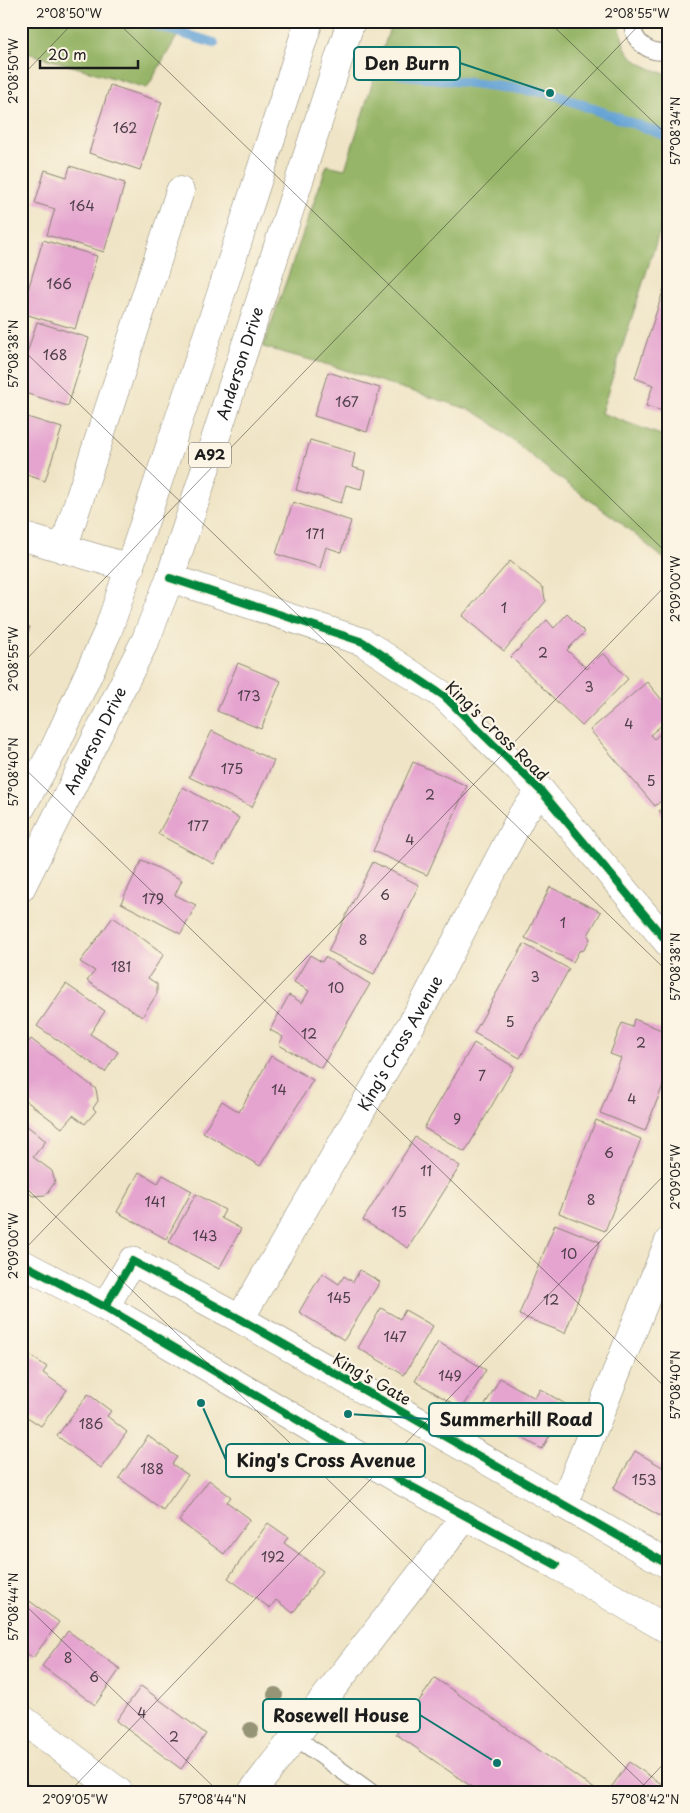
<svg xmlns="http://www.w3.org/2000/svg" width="690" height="1813" font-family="'Playpen Sans',sans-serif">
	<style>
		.forest { fill: #96b567; stroke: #596842 }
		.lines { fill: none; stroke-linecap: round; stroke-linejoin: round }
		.stream { stroke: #63a2d5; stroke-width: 10 }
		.building { fill: #e5a4cf }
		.lane-casing { stroke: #868070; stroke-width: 18 }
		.street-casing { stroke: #868070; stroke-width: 29 }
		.secondary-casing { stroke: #868070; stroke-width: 29 }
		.primary-casing { stroke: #868070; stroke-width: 29 }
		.lane { stroke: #fff; stroke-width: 16 }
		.street { stroke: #fff; stroke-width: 28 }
		.secondary { stroke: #fff; stroke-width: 28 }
		.primary { stroke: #fff; stroke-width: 28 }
		.cycleway-casing { stroke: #fcf5e5; stroke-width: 11 }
		.cycleway { stroke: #00873e; stroke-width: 8 }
		.tree { fill: #969477 }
		.ticks { fill: none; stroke: #1c1c1c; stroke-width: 1; stroke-opacity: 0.45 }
		.labels { text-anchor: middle; stroke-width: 4.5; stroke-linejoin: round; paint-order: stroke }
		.number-label { font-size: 14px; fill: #4e3e49 }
		.shield { fill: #fcf5e5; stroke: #5f5d58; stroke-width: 1 }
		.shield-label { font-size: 15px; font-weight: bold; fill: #1c1c1c }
		.street-label { font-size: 16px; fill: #1c1c1c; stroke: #fcf5e5 }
		.leader { fill: none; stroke: #0f766e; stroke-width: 2 }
		.callout-dot { fill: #0f766e; stroke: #fcf5e5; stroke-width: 2 }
		.callout { fill: #fcf5e5; stroke: #0f766e; stroke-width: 2 }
		.callout-label { font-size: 18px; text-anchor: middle; font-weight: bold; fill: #1c1c1c }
		.neatline { fill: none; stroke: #1c1c1c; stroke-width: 2 }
		.ticks-label { font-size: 12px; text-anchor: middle; fill: #1c1c1c }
	</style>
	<rect width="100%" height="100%" fill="#fcf5e5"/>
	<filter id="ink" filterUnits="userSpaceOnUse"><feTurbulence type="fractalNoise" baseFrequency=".02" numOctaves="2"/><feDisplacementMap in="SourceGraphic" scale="10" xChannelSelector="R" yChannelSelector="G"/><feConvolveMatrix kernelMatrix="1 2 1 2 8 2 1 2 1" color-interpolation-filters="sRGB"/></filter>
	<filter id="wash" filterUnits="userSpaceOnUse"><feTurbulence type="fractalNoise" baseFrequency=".0096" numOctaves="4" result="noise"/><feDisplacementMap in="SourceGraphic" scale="20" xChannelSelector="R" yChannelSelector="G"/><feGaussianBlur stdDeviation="1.12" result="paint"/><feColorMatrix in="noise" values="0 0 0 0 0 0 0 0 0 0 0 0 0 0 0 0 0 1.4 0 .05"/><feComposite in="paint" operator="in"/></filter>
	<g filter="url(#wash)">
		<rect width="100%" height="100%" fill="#efe4c5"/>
		<g class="forest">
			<path d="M21 21H186L147 88 21 51Z"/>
			<path d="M392 21H614L619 23C621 31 622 40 625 47 633 64 652 69 669 75V202L601 413 669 438V563L616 519 550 471 487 419 471 410 329 365 263 347 327 165 345 169Z"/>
		</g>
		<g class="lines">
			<g class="stream">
				<path d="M141 21 214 43"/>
				<path d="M399 74 550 93 667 136"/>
			</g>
		</g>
		<g id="blocks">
			<g class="building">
				<path d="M110 85 162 102 140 170 89 153Z"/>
				<path d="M70 166 125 183 104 252 47 235 55 209 35 203 45 170 67 177Z"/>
				<path d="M43 240 97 256 75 329 21 313Z"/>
				<path d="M668 276H669V413L646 406 653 385 635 378Z"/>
				<path d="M37 322 89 338 68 406 21 392V372Z"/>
				<path d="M328 372 380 388 367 432 314 416Z"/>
				<path d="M21 415 62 428 45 481 21 473Z"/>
				<path d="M310 440 355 453 352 467 365 471 361 489 346 485 341 503 296 490Z"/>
				<path d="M293 502 351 521 341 552 326 547 320 568 276 554Z"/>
				<path d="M510 561 543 588 545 599 546 601 504 651 462 616Z"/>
				<path d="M567 614 585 632 567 650 587 669 603 653 628 679 582 726 511 657 547 620 554 628Z"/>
				<path d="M21 624 30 627 21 649Z"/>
				<path d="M238 663 281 681 261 729 217 711Z"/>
				<path d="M647 682 669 708V719L650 735 654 739 662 732 669 739V794L655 806 590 730Z"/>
				<path d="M212 731 274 761 252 807 189 777Z"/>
				<path d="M413 762 467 786 427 875 373 851Z"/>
				<path d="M183 787 239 818 214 864 158 834Z"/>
				<path d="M669 804V823L659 811Z"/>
				<path d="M142 860 182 880 175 895 196 905 181 934 121 903Z"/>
				<path d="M373 862 419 885 374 974 328 951Z"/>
				<path d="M550 887 601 912 588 935 590 939 584 950 579 951 573 962 525 938Z"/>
				<path d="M113 917 164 954 148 978 157 984V994L142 1017 87 981 95 971 80 962Z"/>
				<path d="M524 944 569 969 520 1058 474 1033Z"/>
				<path d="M310 955 322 962 325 957 370 984 321 1068 279 1045 283 1037 270 1030 289 995 302 1003 309 991 294 982Z"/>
				<path d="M66 984 105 1011 90 1034 118 1052 105 1072 37 1026Z"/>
				<path d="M634 1019 669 1033V1070L645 1131 600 1113 621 1058 610 1054 622 1023 632 1027Z"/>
				<path d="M31 1039 96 1089 98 1101 93 1108 96 1111 85 1124 73 1115 62 1128 21 1097V1051Z"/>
				<path d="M474 1043 514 1067 465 1152 424 1128Z"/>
				<path d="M271 1056 313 1080 260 1166 203 1132 222 1101 239 1112Z"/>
				<path d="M596 1120 641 1139 605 1231 559 1213Z"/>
				<path d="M21 1121 46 1141 33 1157 52 1171 55 1182 46 1195 33 1196 21 1187Z"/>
				<path d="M415 1137 460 1166 408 1248 363 1220Z"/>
				<path d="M139 1172 158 1183 163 1175 192 1191 166 1239 117 1212Z"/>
				<path d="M196 1194 225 1210 221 1218 241 1229 219 1269 169 1242Z"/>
				<path d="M555 1224 600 1242 565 1333 519 1315Z"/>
				<path d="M360 1270 380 1282 344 1340 299 1312 322 1273 339 1284 344 1276 353 1282Z"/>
				<path d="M381 1308 400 1319 405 1310 433 1326 404 1375 358 1348Z"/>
				<path d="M438 1342 486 1370 462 1409 415 1381Z"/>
				<path d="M27 1353 47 1367 43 1373 67 1390 41 1426 21 1413V1361Z"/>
				<path d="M500 1378 535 1398 540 1389 567 1405 542 1449 480 1414Z"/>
				<path d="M88 1394 111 1411 107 1416 127 1432 101 1468 57 1436Z"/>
				<path d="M148 1436 177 1457 172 1464 188 1475 163 1510 119 1478Z"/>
				<path d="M635 1451 669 1471V1501L660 1516 613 1489Z"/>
				<path d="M209 1480 231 1497 227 1502 250 1519 224 1554 179 1521Z"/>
				<path d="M268 1523 288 1537 284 1543 323 1571 293 1613 276 1600 270 1608 228 1578Z"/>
				<path d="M21 1595 59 1622 33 1658 21 1649Z"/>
				<path d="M68 1631 120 1669 95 1705 42 1666Z"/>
				<path d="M435 1678 599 1792H479L396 1734Z"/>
				<path d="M141 1686 206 1734 181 1769 116 1721Z"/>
				<path d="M629 1762 669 1789V1792H608Z"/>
				<path d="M21 1779 32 1787 28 1792H21Z"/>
			</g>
		</g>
	</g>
	<g filter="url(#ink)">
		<use href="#blocks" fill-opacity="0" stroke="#868070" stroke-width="1"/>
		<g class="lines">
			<g class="lane-casing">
				<g id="lane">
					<path d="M633 21C631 42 650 55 669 51"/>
					<path d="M294 1736 371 1792"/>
				</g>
			</g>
			<g class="street-casing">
				<g id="street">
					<path d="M21 536 130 568"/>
					<path d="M63 549 180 191"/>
					<path d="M170 578 363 642 444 696 541 791 669 944"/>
					<path d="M105 1307 132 1261 240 1319 669 1565"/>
					<path id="s1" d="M240 1319 426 999 522 815 541 791"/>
					<path d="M563 1505 669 1241"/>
					<path d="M21 1718 119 1792"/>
				</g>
			</g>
			<g class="secondary-casing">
				<g id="secondary">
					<path d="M21 1263 105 1307 405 1483 556 1565 669 1630"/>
					<path d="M252 1792 465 1517"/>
				</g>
			</g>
			<g class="primary-casing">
				<g id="primary">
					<path d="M21 808 55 747 108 631 218 303 309 21"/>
					<path id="s2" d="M21 888 146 639 170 578 351 21"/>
				</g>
			</g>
			<use href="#lane" class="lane"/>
			<use href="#street" class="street"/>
			<use href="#secondary" class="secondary"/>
			<use href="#primary" class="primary"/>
			<g class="cycleway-casing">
				<g id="cycleway">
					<path d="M170 578 363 642 444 696 541 791 669 944"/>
					<path d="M21 1263 105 1307 405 1483 556 1565"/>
					<path d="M105 1307 132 1261 240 1319 669 1565"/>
				</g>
			</g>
			<use href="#cycleway" class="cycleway"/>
		</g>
		<g class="tree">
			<circle cx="275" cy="1695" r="8"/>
			<circle cx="251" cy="1730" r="8"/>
		</g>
	</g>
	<path class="ticks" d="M116 21 669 555M548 21 669 137M21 77 75 21M21 348 669 973M21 665 643 21M21 765 669 1391M21 1183 651 1792M21 1253 669 582M21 1601 219 1792M69 1792 669 1170M637 1792 669 1758"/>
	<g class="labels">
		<g class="number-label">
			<text x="125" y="133">162</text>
			<text x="82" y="211">164</text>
			<text x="59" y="289">166</text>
			<text x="55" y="360">168</text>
			<text x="347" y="407">167</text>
			<text x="315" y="539">171</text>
			<text x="504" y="613">1</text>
			<text x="543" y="658">2</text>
			<text x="589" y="692">3</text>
			<text x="249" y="701">173</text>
			<text x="629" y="729">4</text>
			<text x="232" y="774">175</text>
			<text x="651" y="786">5</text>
			<text x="430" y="800">2</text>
			<text x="198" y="831">177</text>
			<text x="410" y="845">4</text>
			<text x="385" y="900">6</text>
			<text x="153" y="904">179</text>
			<text x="563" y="928">1</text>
			<text x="363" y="945">8</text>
			<text x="121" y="972">181</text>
			<text x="535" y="982">3</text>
			<text x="336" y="993">10</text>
			<text x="510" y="1027">5</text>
			<text x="309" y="1039">12</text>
			<text x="641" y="1048">2</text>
			<text x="482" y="1081">7</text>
			<text x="279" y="1095">14</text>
			<text x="632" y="1104">4</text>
			<text x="457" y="1124">9</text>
			<text x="609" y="1158">6</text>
			<text x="426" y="1176">11</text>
			<text x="591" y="1205">8</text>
			<text x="155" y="1207">141</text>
			<text x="399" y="1217">15</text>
			<text x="205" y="1241">143</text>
			<text x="569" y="1259">10</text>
			<text x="339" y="1303">145</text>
			<text x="551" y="1305">12</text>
			<text x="395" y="1342">147</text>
			<text x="450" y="1381">149</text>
			<text x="91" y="1429">186</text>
			<text x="152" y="1474">188</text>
			<text x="644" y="1485">153</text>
			<text x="273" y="1562">192</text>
			<text x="68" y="1663">8</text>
			<text x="94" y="1682">6</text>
			<text x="142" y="1718">4</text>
			<text x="174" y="1742">2</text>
		</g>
		<rect class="shield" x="189" y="442.5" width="42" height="25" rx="4"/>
		<g class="shield-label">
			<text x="210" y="460">A92</text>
		</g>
		<g class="street-label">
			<text dy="6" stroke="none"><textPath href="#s2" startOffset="570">Anderson Drive</textPath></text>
			<text transform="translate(497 731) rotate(44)" y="6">King's Cross Road</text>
			<text dy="6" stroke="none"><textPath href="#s2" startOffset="165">Anderson Drive</textPath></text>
			<text dy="6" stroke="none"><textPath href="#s1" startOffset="319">King's Cross Avenue</textPath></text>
			<text transform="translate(372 1379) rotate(30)" y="6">King's Gate</text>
		</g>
	</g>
	<path class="leader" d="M550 93L460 63M348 1414L429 1419M201 1403L226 1460M497 1763L420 1715"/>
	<g class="callout-dot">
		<circle cx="550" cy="93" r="5"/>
		<circle cx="348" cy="1414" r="5"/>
		<circle cx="201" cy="1403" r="5"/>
		<circle cx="497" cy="1763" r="5"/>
	</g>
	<g class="callout">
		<rect x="354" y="47" width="106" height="33" rx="5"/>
		<rect x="429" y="1403" width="174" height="33" rx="5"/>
		<rect x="226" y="1444" width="199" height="33" rx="5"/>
		<rect x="263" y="1699" width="157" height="33" rx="5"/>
	</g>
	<g class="callout-label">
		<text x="407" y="70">Den Burn</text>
		<text x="516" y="1426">Summerhill Road</text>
		<text x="326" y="1467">King's Cross Avenue</text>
		<text x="341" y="1722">Rosewell House</text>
	</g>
	<rect width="690" height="1813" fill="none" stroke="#fcf5e5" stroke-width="55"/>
	<path d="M40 60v8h98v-8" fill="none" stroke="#1c1c1c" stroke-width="2.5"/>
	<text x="48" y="60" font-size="15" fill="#1c1c1c" stroke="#fcf5e5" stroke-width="4" paint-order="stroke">20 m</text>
	<rect x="28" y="28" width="634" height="1758" class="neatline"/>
	<g class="ticks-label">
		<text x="69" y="18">2°08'50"W</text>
		<text x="637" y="18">2°08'55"W</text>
		<text transform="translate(14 71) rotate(-90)" y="4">2°08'50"W</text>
		<text transform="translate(676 131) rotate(-90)" y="4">57°08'34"N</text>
		<text transform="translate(14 354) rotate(-90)" y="4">57°08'38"N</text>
		<text transform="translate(676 589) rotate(-90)" y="4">2°09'00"W</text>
		<text transform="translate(14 659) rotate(-90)" y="4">2°08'55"W</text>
		<text transform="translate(14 772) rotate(-90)" y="4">57°08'40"N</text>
		<text transform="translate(676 967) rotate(-90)" y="4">57°08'38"N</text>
		<text transform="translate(676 1177) rotate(-90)" y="4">2°09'05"W</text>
		<text transform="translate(14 1246) rotate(-90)" y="4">2°09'00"W</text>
		<text transform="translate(676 1385) rotate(-90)" y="4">57°08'40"N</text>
		<text transform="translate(14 1607) rotate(-90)" y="4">57°08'44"N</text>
		<text x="75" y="1804">2°09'05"W</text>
		<text x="212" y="1804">57°08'44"N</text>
		<text x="645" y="1804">57°08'42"N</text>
	</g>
</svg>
